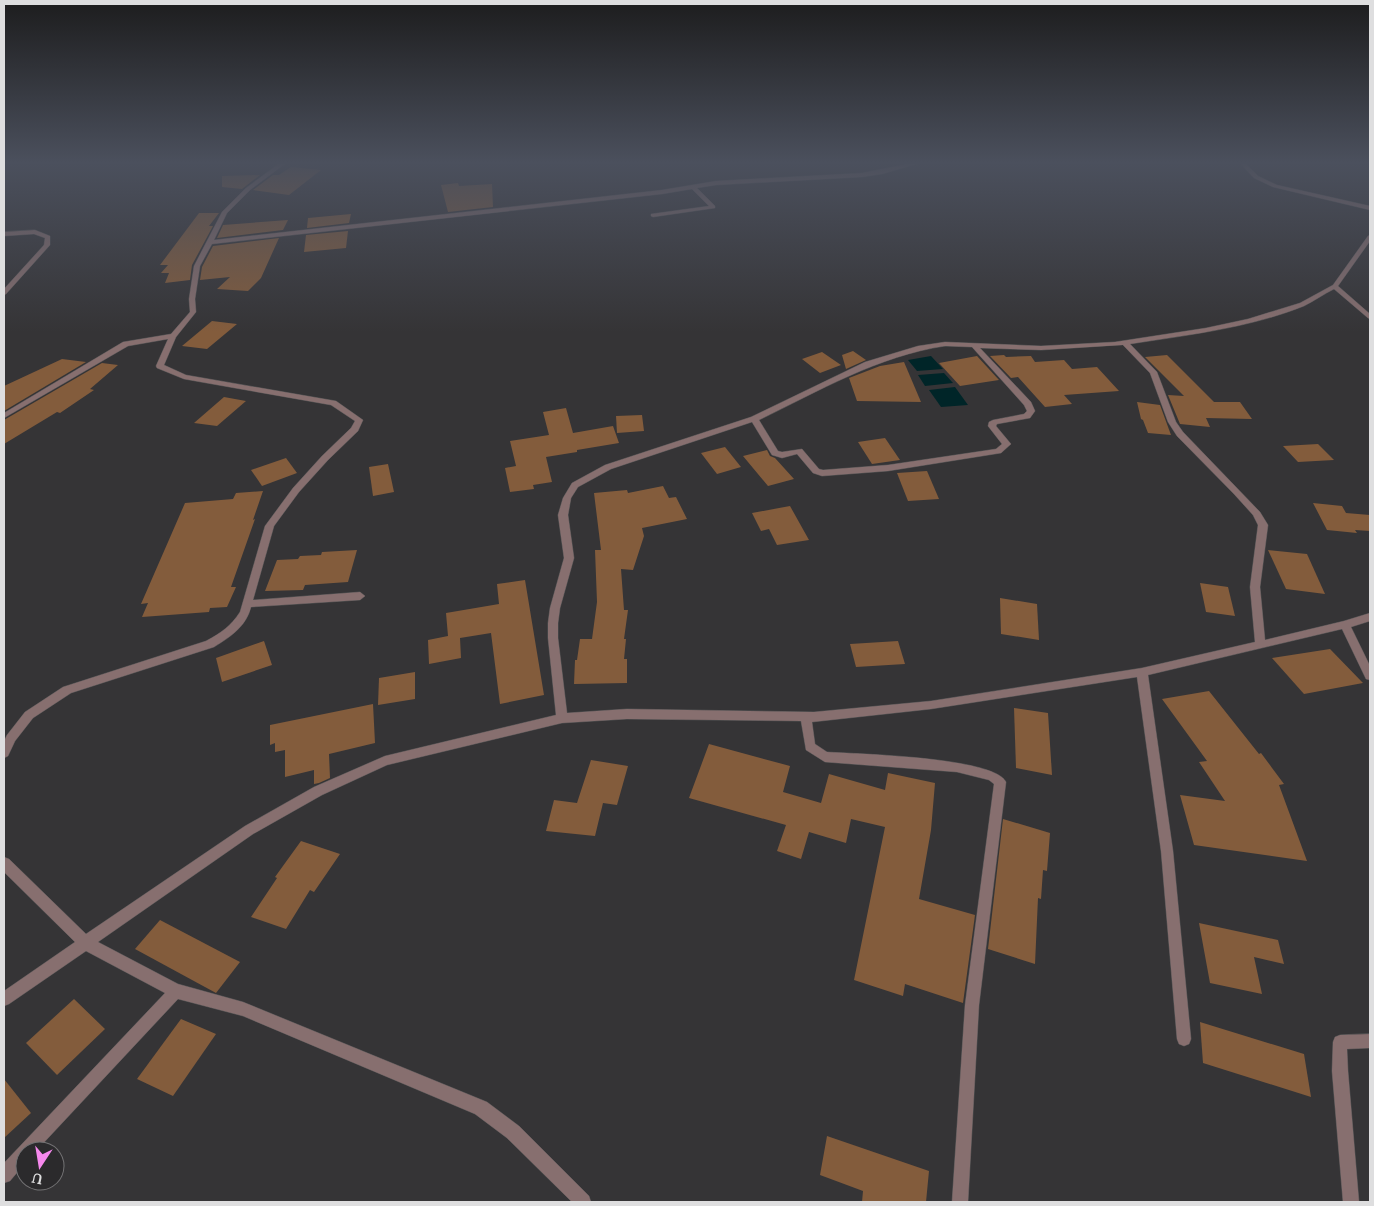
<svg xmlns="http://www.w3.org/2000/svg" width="1374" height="1206" font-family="Lora,serif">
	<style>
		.water { fill: #002528 }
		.building { fill: #835c3c }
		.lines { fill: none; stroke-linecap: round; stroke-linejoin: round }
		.minor-casing { stroke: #535354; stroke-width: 1 }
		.minor { fill: #876f6f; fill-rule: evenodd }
	</style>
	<rect width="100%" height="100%" fill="#353436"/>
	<g class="water">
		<path d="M931 356 943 369 917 371 908 360Z"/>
		<path d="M944 373 953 383 925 386 918 375Z"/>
		<path d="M955 387 968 405 941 407 929 390Z"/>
	</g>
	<g class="building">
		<path d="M291 167 321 170 289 195 253 190 273 175H279Z"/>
		<path d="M260 175 242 189 222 187V176Z"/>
		<path d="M458 183 459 186 492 184 493 207 448 212 441 185Z"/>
		<path d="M199 213H219L209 226H213L192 265 190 280 165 283 169 273H161L168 265H160Z"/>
		<path d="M351 214 349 223 307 228 308 218Z"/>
		<path d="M288 220 283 230 217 238 223 225Z"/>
		<path d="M348 231 346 248 304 252 306 235Z"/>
		<path d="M279 238 261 278 248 291 217 289 230 277 200 280 202 267 213 246Z"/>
		<path d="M212 321 237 324 207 349 182 346Z"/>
		<path d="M853 351 866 360 846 369 842 355Z"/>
		<path d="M822 352 841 365 820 373 802 359Z"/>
		<path d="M1004 355 1006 357 1031 356 1035 362 1064 360 1072 369 1097 367 1119 391 1064 395 1072 404 1045 407 1018 377 1011 378 990 356Z"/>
		<path d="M1167 355 1214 402H1240L1252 419 1206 418 1210 427 1180 424 1168 395 1184 396 1145 357Z"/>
		<path d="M977 356 999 380 960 386 939 363Z"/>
		<path d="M62 359 86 362 4 411V386Z"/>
		<path d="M904 362 921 402 857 401 849 378 880 366Z"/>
		<path d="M102 363 118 365 90 389 94 390 60 413 57 412 4 444V420Z"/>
		<path d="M224 397 246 401 217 426 194 423Z"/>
		<path d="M1137 402 1160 405 1171 435 1148 433 1143 420 1141 419Z"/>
		<path d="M566 408 573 433 613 426 619 443 577 450V452L546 457 552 482 533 485 534 489 510 492 505 468 516 466 510 441 549 435 543 412Z"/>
		<path d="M642 415 644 431 617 433 616 416Z"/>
		<path d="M885 438 900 460 872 464 858 442Z"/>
		<path d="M1318 444 1334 460 1298 462 1283 446Z"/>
		<path d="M725 447 741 467 717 474 701 453Z"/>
		<path d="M767 450 770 456 775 458 794 479 768 486 743 456Z"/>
		<path d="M286 458 297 473 262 486 251 470Z"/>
		<path d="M388 464 394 492 373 496 369 467Z"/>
		<path d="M927 471 939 499 908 501 897 473Z"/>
		<path d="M663 486 669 498 676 497 687 519 642 528 644 536 633 570 621 569 624 610H628L624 639H626L624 659H627V683L574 684 575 660H577L580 639H592L597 602 595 550H601L594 493 627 490 628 493Z"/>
		<path d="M263 491 253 520 255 519 231 587H236L227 607 210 608 209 612 142 617 148 603 141 604 185 503 233 499 236 493Z"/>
		<path d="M1313 503 1342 506 1346 513 1370 515V531L1355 530 1357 533 1327 530Z"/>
		<path d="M790 506 809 540 777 545 769 529 761 531 752 513Z"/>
		<path d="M357 550 348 582 305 585 303 590 265 591 277 560 298 559 300 556 321 555 322 552Z"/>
		<path d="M1268 550 1307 554 1325 594 1286 589Z"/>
		<path d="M525 580 544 695 500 704 491 633 460 638 461 658 429 664 428 640 448 636 446 613 499 604 497 584Z"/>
		<path d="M1200 583 1228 587 1235 616 1206 612Z"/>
		<path d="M1000 598 1037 604 1039 640 1001 634Z"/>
		<path d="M264 641 272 665 222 682 216 658Z"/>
		<path d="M898 641 905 664 856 667 850 644Z"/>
		<path d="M1330 649 1363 683 1304 694 1272 658Z"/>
		<path d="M415 672V699L378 705 379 678Z"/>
		<path d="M1209 691 1259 754 1261 753 1284 784 1279 785 1307 861 1194 845 1180 795 1225 801 1199 762 1207 761 1162 699Z"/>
		<path d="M373 704 375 743 329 754 330 778 319 783 314 784V770L285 777V750L275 752V743L270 745V725Z"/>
		<path d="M1014 708 1048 713 1052 775 1016 768Z"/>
		<path d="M709 744 790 766 783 792 821 803 829 774 885 790 888 773 935 783 931 830 919 899 975 915 963 1003 905 984 903 996 854 980 885 827 851 819 846 843 809 832 801 859 777 851 786 825 689 798Z"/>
		<path d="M591 760 628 766 617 805 603 803 595 836 546 831 554 800 577 803Z"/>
		<path d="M1003 819 1050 833 1047 871 1043 870 1041 899 1038 898 1035 964 988 949Z"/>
		<path d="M301 841 340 854 314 892 310 890 286 929 251 917 277 878 275 877Z"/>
		<path d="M160 920 240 962 216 993 135 949Z"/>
		<path d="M1199 923 1278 940 1284 964 1254 957 1262 994 1210 983Z"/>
		<path d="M74 999 105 1029 57 1075 26 1043Z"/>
		<path d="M181 1019 216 1034 173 1096 137 1079Z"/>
		<path d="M1200 1022 1304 1054 1311 1097 1203 1063Z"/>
		<path d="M4 1079 31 1113 4 1138Z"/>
		<path d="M827 1136 929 1171 926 1202H862L863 1191 820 1175Z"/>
	</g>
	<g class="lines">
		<g class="minor-casing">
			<g id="minor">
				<path d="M280 163H286L250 190 227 213 214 240 662 190 716 181 862 173 912 163H920L882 174 862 177 716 185 697 188 715 206V208L653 217 651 216V214L709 206 692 189 662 194 212 244 200 266 195 299 196 312 176 337 164 365 186 375 336 401 363 420 358 431 328 460 299 492 274 526 253 600 360 592 365 596 360 600 251 607C246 627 230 637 214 647L71 693 33 718 15 741 8 756 4 758V741L7 735 25 712 63 687 206 641C221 633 231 626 240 612L265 526 293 488 322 456 351 428 355 421 331 405 184 379 157 368 156 366 168 339 128 346 4 418V413L123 342 171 334 190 312 189 299 194 266 222 212 246 188Z"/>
				<path d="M1240 163H1245L1258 176 1277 185 1370 206V210L1273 187 1254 178Z"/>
				<path d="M35 230 50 236V245L6 294 4 295V289L44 245 45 238 34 234 4 236V232Z"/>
				<path d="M1370 235V241L1338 286 1370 314V319L1368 318 1334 289C1324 294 1314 301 1304 306 1249 328 1188 335 1130 344L1157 372 1176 422 1183 432 1260 512 1268 525 1260 587 1265 640 1344 621 1370 613V621L1351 627 1370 666V680L1366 679 1342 629 1148 675 1173 851 1191 1039 1189 1044 1184 1046 1179 1044 1177 1039 1161 851 1137 677 931 709 812 722 815 744 827 752C857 754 994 757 1006 782L979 1005 968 1202H952L965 1005 994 784 989 780 957 772 825 762 806 750 801 721 627 719 562 723 387 765 322 795 253 834 98 942 178 984 243 1002 487 1102 519 1126 589 1196 591 1202H572L507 1138 475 1114 243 1016 178 999 36 1151H25V1163L10 1181 4 1183V1163L165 993 86 951 9 1004 4 1006V991L75 942 4 872V857L9 859 86 934 245 826 314 787 385 756 556 715 548 638V623L550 608 564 558 558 515 563 498 572 483 605 465 751 417 865 362 918 346 945 342 1041 346 1115 342 1206 328 1248 319 1300 303 1333 285 1368 236ZM1123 345 1150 373 1168 422 1177 436 1234 494 1253 515 1258 525 1250 587 1255 642 1142 668 931 701 814 712 627 709 567 713 558 638V623L560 608 574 558 568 515 571 498 578 487 611 469 752 422 772 455 782 458 797 454 813 473 822 476 888 471 1001 453 1011 444 996 426 997 424 1030 418 1035 411 1031 402 980 348 1041 350ZM945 346 972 347 1024 405 1027 411 1024 414 993 420 989 422 988 426 1002 444 996 449 888 465 823 470 819 469 802 449 782 452 778 451 759 420C819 391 878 356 945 346Z"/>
				<path d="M1370 1034V1048L1347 1049 1348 1071 1359 1202H1343L1332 1071 1333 1042 1335 1037 1340 1035Z"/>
			</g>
		</g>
		<use href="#minor" class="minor"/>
	</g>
	<linearGradient id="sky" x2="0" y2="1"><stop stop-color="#1d1d1e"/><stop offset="0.49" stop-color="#4b505d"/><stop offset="1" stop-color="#4b505d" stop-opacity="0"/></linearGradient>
	<rect width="1374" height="332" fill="url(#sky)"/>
	<rect width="1374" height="1206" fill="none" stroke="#dededf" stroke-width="10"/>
	<g transform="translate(40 1166) rotate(192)"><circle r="24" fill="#2b2a2c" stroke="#737274"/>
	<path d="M0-4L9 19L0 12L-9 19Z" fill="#f688ed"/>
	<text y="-8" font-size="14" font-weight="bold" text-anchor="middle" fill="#dededf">U</text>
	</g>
</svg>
